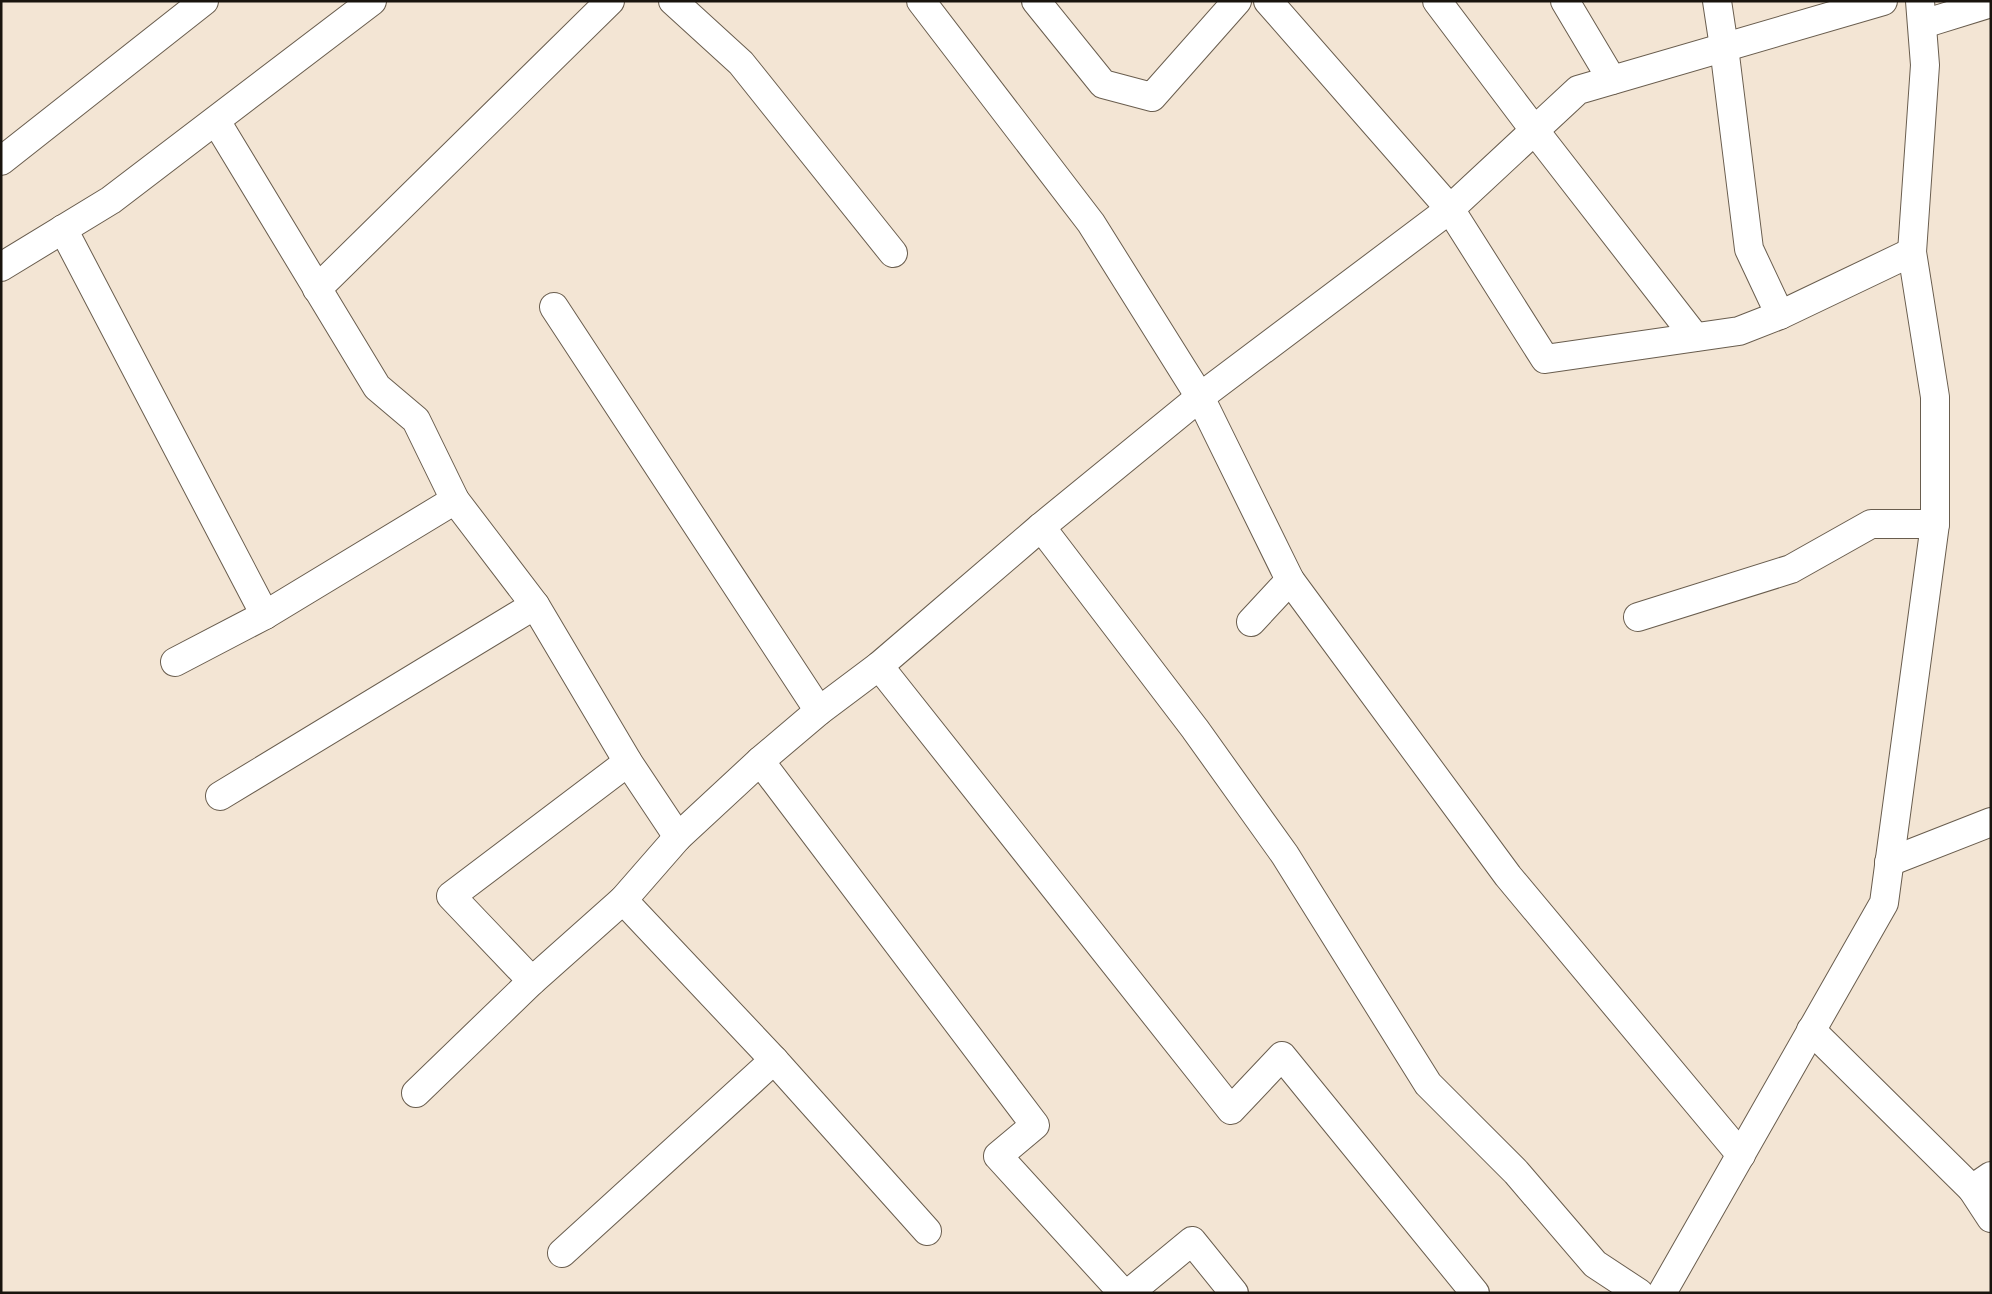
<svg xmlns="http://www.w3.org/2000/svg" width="1992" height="1294" font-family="'Titillium Web',sans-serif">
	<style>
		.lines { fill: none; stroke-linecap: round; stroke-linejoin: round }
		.minor-casing { stroke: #695d4e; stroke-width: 30 }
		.minor { stroke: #fff; stroke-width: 28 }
	</style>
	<rect width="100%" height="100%" fill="#f3e5d4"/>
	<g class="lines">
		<g class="minor-casing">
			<g id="minor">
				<path d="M673 1 741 63 893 253"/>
				<path d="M921 1 1091 223 1200 397 1290 580 1508 876 1741 1155"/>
				<path d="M1036 1 1103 84 1152 97 1237 1"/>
				<path d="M1268 1 1450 209 1545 359 1739 331 1780 315 1912 252"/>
				<path d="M1437 1 1535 131 1695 337"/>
				<path d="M1565 1 1612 80"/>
				<path d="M1717 1 1724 47 1749 249 1780 315"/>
				<path d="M1923 24 1991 3"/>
				<path d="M216 121 377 387 416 420 455 500 535 605 628 762 678 837"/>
				<path d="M1 161 204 1"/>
				<path d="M63 229 265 615"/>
				<path d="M1 267 111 200 372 1"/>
				<path d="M317 289 610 1"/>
				<path d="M554 307 819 711"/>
				<path d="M1041 527 1195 729 1285 855 1428 1084 1516 1172 1595 1264 1639 1293"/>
				<path d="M1638 617 1791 569 1871 524H1935"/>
				<path d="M1251 622 1290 580"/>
				<path d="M175 662 265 615 455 500"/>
				<path d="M879 666 1231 1110 1282 1056 1475 1293"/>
				<path d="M760 761 1035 1125 998 1156 1123 1293"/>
				<path d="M220 796 535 605"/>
				<path d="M1889 862 1991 822"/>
				<path d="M623 900 774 1060 927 1231"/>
				<path d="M532 981 451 896 628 762"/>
				<path d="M1811 1030 1972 1189 1991 1176"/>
				<path d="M416 1093 532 981 623 900 678 837 760 761 819 711 879 666 1041 527 1200 397 1450 209 1578 90 1883 1"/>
				<path d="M1972 1189 1991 1218"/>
				<path d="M562 1253 774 1060"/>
				<path d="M1129 1293 1192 1241 1234 1293"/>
				<path d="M1662 1293 1884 903 1935 524V397L1912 252 1925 65 1920 1"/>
			</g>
		</g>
		<use href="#minor" class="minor"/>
	</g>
	<rect width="1992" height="1294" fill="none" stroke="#19140e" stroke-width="5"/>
</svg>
